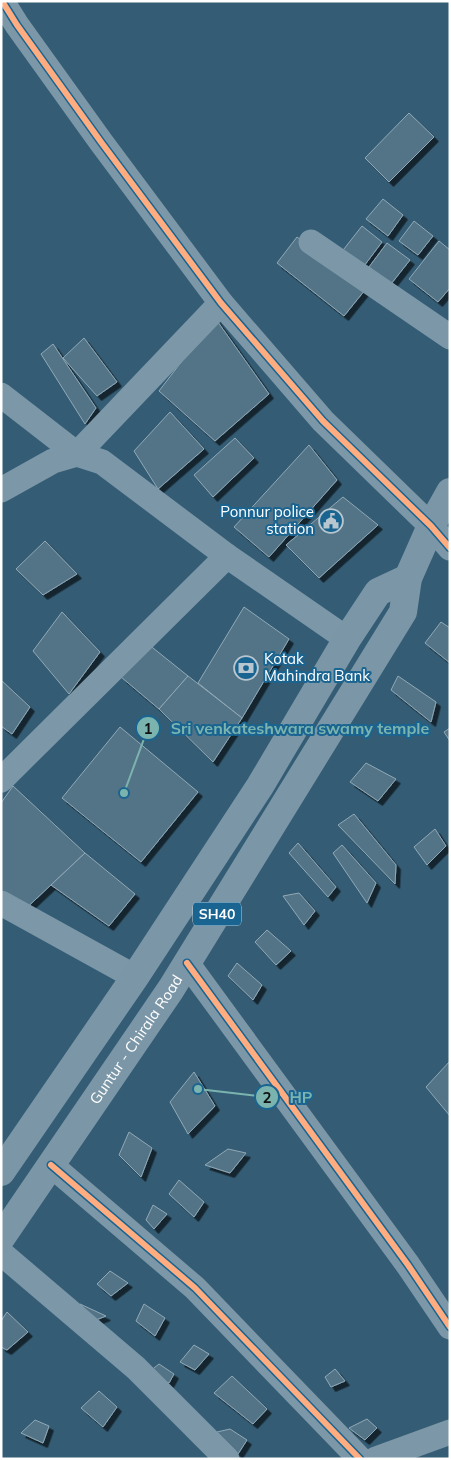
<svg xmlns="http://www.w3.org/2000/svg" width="451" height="1460" font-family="Mulish,sans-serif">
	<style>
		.building { fill: #527386; stroke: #91a9b6; filter: url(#shadow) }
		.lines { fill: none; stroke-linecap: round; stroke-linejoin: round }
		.minor { stroke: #7c98a8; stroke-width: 25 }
		.major { stroke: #7b97a7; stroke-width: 28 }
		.cycleway-casing { stroke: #196490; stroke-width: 9 }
		.cycleway { stroke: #ffac80; stroke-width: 6 }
		.labels { text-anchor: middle; stroke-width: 4; stroke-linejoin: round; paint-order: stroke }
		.shield { fill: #196490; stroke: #bad0de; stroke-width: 1 }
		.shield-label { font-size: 14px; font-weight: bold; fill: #fff }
		.poi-label { font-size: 15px; fill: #fff; stroke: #196490; text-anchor: end }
		.street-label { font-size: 15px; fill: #fff; stroke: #196490 }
		.leader { fill: none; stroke: #7bb4af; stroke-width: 2 }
		.callout-dot { fill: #7bb4af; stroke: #196490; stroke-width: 2 }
		.mark-label { font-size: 15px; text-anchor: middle; font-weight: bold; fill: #111 }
		.callout-label { font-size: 16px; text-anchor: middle; font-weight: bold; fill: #7bb4af; stroke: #196490; stroke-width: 4; stroke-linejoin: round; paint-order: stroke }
	</style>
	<defs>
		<filter id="shadow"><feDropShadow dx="4.5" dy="4.5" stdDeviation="0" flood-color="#0009"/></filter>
	</defs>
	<rect width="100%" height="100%" fill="#345d75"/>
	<g class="building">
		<path d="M409 113 434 137 389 182 365 158Z"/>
		<path d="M383 199 403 215 388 236 366 219Z"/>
		<path d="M414 221 433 236 418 255 399 241Z"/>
		<path d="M362 226 382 242 361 270 340 254Z"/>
		<path d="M297 237 365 290 344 316 277 263Z"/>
		<path d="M439 241 450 250V288L438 302 409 279Z"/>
		<path d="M387 243 410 260 391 284 369 267Z"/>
		<path d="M215 318 269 394 215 441 159 391Z"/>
		<path d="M84 338 117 382 97 396 63 358Z"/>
		<path d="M53 344 96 408 85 424 41 354Z"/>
		<path d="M170 412 204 449 158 489 134 451Z"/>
		<path d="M235 438 254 458 213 497 194 475Z"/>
		<path d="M309 445 337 480 269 557 234 527Z"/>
		<path d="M343 497 378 525 319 578 286 545Z"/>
		<path d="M45 541 77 574 43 595 16 569Z"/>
		<path d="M244 607 289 639 242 718 198 683Z"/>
		<path d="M62 612 100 652 69 694 33 651Z"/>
		<path d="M441 622 450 628V663L425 643Z"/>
		<path d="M148 644 188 676 159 709 121 677Z"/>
		<path d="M188 676 242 718 213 762 159 709Z"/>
		<path d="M398 676 436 702 431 722 391 690Z"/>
		<path d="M1 680 30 707 12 734 1 726Z"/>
		<path d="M120 727 198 792 141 862 62 798Z"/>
		<path d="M450 728V741L444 732Z"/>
		<path d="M366 763 396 779 378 801 350 782Z"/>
		<path d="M13 786 85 853 20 914 1 896V803Z"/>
		<path d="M354 814 396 865 395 884 338 825Z"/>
		<path d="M435 829 446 846 427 865 414 847Z"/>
		<path d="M298 843 336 887 328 897 289 853Z"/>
		<path d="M342 845 376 883 367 903 333 853Z"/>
		<path d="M85 853 135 894 109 926 51 885Z"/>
		<path d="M299 893 315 911 304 925 283 896Z"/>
		<path d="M267 930 291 951 276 965 255 942Z"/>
		<path d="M237 963 262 985 253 1000 228 976Z"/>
		<path d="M450 1061V1116L426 1087Z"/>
		<path d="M194 1072 215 1106 188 1134 170 1102Z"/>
		<path d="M129 1132 152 1148 141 1177 119 1155Z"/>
		<path d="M228 1149 246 1153 230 1173 205 1165Z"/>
		<path d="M179 1180 204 1202 194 1217 169 1194Z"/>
		<path d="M153 1205 167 1214 154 1229 146 1220Z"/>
		<path d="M110 1271 128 1283 111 1296 97 1284Z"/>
		<path d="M80 1304 106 1316 96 1320Z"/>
		<path d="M144 1304 165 1318 155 1336 136 1321Z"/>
		<path d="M7 1312 28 1332 7 1350 1 1347V1321Z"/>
		<path d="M194 1345 209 1354 195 1370 180 1362Z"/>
		<path d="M159 1364 174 1374 169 1383 144 1376Z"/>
		<path d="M335 1369 345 1381 331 1387 325 1377Z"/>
		<path d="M232 1376 267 1409 253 1424 214 1393Z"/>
		<path d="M99 1391 117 1407 103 1427 81 1408Z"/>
		<path d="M367 1419 377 1428 365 1440 349 1428Z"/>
		<path d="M35 1420 49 1426 43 1443 21 1433Z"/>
		<path d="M230 1429 247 1440 238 1454 217 1432Z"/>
	</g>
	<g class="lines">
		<g class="minor">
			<path d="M2 1 17 25 101 142 221 303 323 421 431 526 450 548"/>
			<path d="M311 242 450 337"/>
			<path d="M1 395 77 454 221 303"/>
			<path d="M1 490 53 461 77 454 102 462 227 556 347 639"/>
			<path d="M1 780 227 556"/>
			<path d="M1 903 135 977"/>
			<path d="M187 963 408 1265 450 1327"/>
			<path d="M51 1165 195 1288 360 1459"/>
			<path d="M1 1253 136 1368 227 1459"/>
			<path d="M376 1459 450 1432"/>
		</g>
		<g class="major">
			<path d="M1 1172 135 977 260 786 347 639 378 592 408 578"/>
			<path id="s1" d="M1 1238 171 989 403 612 408 578 431 526 450 492"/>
		</g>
		<g class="cycleway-casing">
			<g id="cycleway">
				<path d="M2 1 17 25 101 142 221 303 323 421 431 526 450 548"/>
				<path d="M187 963 408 1265 450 1327"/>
				<path d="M51 1165 195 1288 360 1459"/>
			</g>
		</g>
		<use href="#cycleway" class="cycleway"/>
	</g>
	<defs>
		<g id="civic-ring" transform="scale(1.25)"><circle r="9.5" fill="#196490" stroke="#b8c6cf" stroke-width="1.5"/><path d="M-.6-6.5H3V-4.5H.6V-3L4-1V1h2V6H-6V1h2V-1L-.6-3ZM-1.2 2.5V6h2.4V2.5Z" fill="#b8c6cf"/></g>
		<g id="bank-ring" transform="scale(1.25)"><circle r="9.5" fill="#196490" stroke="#b8c6cf" stroke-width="1.5"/><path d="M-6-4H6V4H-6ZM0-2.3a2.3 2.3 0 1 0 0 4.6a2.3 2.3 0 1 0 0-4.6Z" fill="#b8c6cf"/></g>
	</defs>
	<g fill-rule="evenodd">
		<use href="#civic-ring" x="331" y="521"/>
		<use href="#bank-ring" x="246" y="668"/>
	</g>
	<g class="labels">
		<rect class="shield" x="193" y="902.5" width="48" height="23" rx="4"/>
		<g class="shield-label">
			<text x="217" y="919">SH40</text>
		</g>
		<g class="poi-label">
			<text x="314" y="517">Ponnur police<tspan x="314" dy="17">station</tspan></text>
			<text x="264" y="664" text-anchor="start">Kotak<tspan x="264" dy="17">Mahindra Bank</tspan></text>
		</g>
		<g class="street-label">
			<text dy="5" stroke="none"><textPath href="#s1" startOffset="240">Guntur - Chirala Road</textPath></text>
		</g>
	</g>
	<path class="leader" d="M124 793L148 728M198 1089L267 1097"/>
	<g class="callout-dot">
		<circle cx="124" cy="793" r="5"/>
		<circle cx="198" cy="1089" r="5"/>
		<circle cx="148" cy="728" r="12"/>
		<circle cx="267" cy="1097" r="12"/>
	</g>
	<g class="mark-label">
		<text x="148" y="734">1</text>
		<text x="267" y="1103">2</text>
	</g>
	<g class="callout-label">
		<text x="300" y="734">Sri venkateshwara swamy temple</text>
		<text x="301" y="1103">HP</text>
	</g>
	<rect width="451" height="1460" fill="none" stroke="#ffffff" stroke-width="5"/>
</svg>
